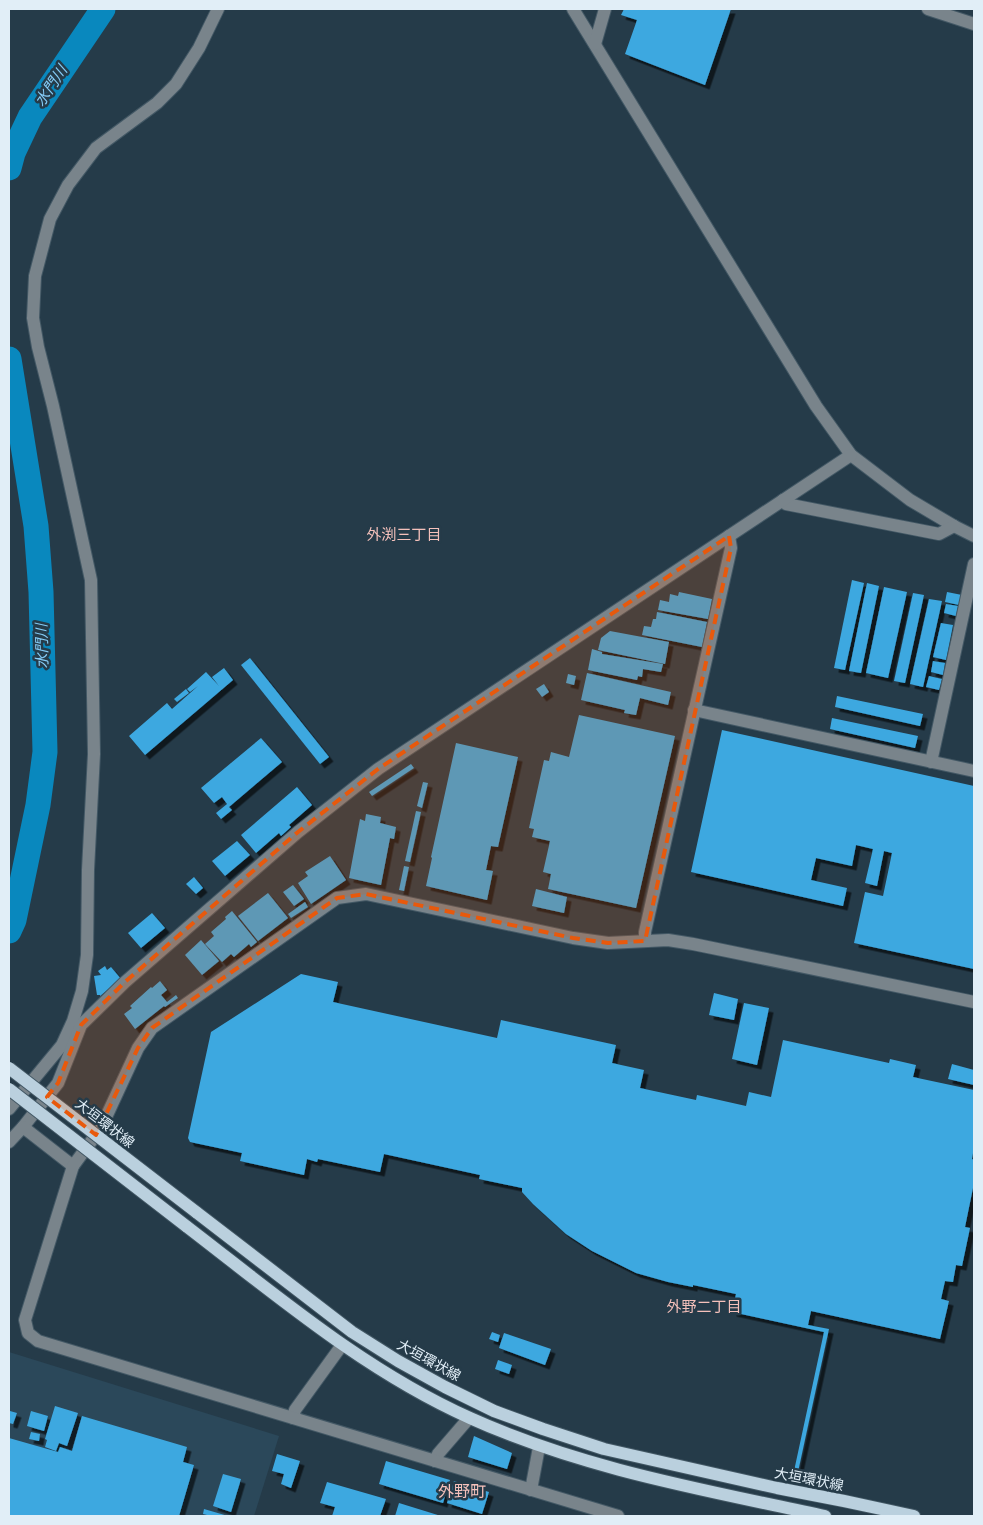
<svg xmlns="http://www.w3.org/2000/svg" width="983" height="1525" font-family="'Archivo Narrow','Noto Sans JP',sans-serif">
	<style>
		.built { fill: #2b485a }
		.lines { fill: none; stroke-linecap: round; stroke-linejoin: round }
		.river { stroke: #0988be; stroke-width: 25 }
		.building { fill: #3ea8e0; filter: url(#shadow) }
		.minor-casing { stroke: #435865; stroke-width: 14 }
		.major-casing { stroke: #435865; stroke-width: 14 }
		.minor { stroke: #79848b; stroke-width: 12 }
		.major { stroke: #bad0de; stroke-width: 12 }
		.major-bridge-casing { stroke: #435865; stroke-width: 14; stroke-linecap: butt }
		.major-bridge { stroke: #bad0de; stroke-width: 12 }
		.marked { fill: #e8590c; fill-opacity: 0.2; stroke: #e8590c; stroke-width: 4; stroke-dasharray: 10 6; stroke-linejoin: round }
		.labels { text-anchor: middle; stroke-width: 5; stroke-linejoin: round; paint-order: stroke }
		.street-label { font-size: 14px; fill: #e1eef7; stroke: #253b49 }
		.water-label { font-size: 15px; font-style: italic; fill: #85ccf7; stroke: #253b49 }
		.neighbourhood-label { font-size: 15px; fill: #f5c1bb; stroke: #253b49 }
		.quarter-label { font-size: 16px; fill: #f5c1bb; stroke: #253b49 }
	</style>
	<defs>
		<filter id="shadow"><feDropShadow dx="4.5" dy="4.5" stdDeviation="0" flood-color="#0009"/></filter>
	</defs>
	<rect width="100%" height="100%" fill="#253b49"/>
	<path class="built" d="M9 1352 279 1436 254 1516H9Z"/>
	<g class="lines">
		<g class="river">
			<path d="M9 168 13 153 30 117 103 9"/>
			<path d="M9 359 36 526 41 592 45 752 38 805 14 920 9 931"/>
		</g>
	</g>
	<g class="building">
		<path d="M624 9H731L705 85 625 54 637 20 621 15Z"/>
		<path d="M852 580 864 583 845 670 834 668Z"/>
		<path d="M867 583 879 586 861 673 849 671Z"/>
		<path d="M884 587 907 592 888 678 866 673Z"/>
		<path d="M679 592 712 599 708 619 658 610 660 600 669 602 670 594 678 596Z"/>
		<path d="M947 592 962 595 959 605 945 602Z"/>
		<path d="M913 593 924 595 905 683 894 681Z"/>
		<path d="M929 599 942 601 923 687 910 684Z"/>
		<path d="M946 604 958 606 956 616 944 613Z"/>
		<path d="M657 612 707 622 702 647 642 635 644 626 651 627 653 619H656Z"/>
		<path d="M941 623 953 625 946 660 933 657Z"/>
		<path d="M610 631 669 642 665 664 598 650 601 638Z"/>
		<path d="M592 649 602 652V654L663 664 661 672 643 669 642 677 638 676 637 680 588 670Z"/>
		<path d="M250 658 329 757 320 764 241 665Z"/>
		<path d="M933 661 945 663 943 675 931 672Z"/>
		<path d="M224 668 233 680 145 755 129 736 167 703 172 709 198 686 190 692 187 689 206 672 219 686 212 677Z"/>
		<path d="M587 673 671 692 668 705 640 698 636 715 624 713 625 710 581 700Z"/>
		<path d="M568 674 576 676 574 685 566 683Z"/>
		<path d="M929 676 942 679 939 690 926 687Z"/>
		<path d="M544 684 549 692 542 697 536 689Z"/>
		<path d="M186 689 189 693 177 702 174 699Z"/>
		<path d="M837 696 923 714 920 726 835 707Z"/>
		<path d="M579 715 675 736 636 908 548 889 551 874 543 872 550 841 532 837 534 829 529 828 544 760 549 761 551 752 569 757Z"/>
		<path d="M832 718 918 736 915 748 830 729Z"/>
		<path d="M722 730 974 786V969L854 943 865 892 883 896 892 853 884 851 877 886 865 883 873 849 856 845 852 866 816 858 811 880 847 888 843 906 691 872Z"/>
		<path d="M261 738 282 762 229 807 232 810 221 819 216 813 227 804 222 797 214 803 201 788Z"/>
		<path d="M456 743 518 757 498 847 491 846 486 870 493 871 487 900 426 886 432 858 431 857Z"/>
		<path d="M411 764 414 768 372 796 369 792Z"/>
		<path d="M423 782 428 783 422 808 417 806Z"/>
		<path d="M297 787 312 805 289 825 291 827 281 836 279 833 256 853 241 835Z"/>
		<path d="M416 811 421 812 410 862 405 861Z"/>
		<path d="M366 814 381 817 380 823 396 827 394 839 390 838 381 885 349 878 360 819 365 821Z"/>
		<path d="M237 841 250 855 225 876 212 861Z"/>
		<path d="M330 856 346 880 311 904 298 883 308 876 305 872Z"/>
		<path d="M404 866 409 867 404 891 399 890Z"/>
		<path d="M194 877 203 888 196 894 186 884Z"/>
		<path d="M293 885 304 899 294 906 283 892Z"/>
		<path d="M536 889 567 897 564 913 532 906Z"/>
		<path d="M268 893 288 918 258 941 238 916Z"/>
		<path d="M305 902 308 907 291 918 288 914Z"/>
		<path d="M232 911 257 942 251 947 249 944 234 957 231 954 222 962 205 944 214 936 211 932 226 919 225 917Z"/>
		<path d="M152 913 165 928 141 948 128 933Z"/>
		<path d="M201 940 219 961 202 975 185 955Z"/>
		<path d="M105 966 107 970 111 967 121 979 100 996V995H97L94 976 101 975 98 971Z"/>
		<path d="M301 974 338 982 333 1002 497 1038 501 1020 616 1045 612 1063 644 1070 640 1088 696 1100 697 1095 746 1106 749 1092 771 1097 783 1040 889 1063 890 1059 916 1065 913 1077 974 1090V1147L972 1159 974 1160V1183L965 1227 970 1228 962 1266 956 1265 953 1282 945 1281 941 1299 949 1301 940 1339 811 1311 808 1325 829 1329 798 1472 794 1471 824 1332 732 1312 736 1294 693 1285V1287L668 1282 636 1273 592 1251 566 1234 533 1204 522 1192V1188L479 1179 480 1175 384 1154 380 1172 318 1159 317 1162 307 1159 304 1175 240 1161 242 1153 190 1142 188 1138 211 1032Z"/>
		<path d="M160 981 167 990 161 995 167 1002 176 995 178 998 165 1007 164 1006 135 1029 124 1014 132 1008 130 1006 151 987 152 988Z"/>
		<path d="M714 993 738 999 734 1020 709 1015Z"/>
		<path d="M744 1003 769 1008 757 1065 732 1059Z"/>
		<path d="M952 1064 974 1070V1085L948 1079Z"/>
		<path d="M492 1332 500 1335 498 1342 489 1339Z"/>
		<path d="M504 1333 551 1349 545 1365 499 1348Z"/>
		<path d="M498 1360 512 1365 509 1374 495 1369Z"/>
		<path d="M55 1406 78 1413 67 1446 59 1443 56 1451 45 1447 47 1440 45 1439Z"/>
		<path d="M10 1411 17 1413 13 1424 9 1423Z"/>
		<path d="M31 1411 48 1416 44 1431 27 1426Z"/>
		<path d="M82 1416 187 1447 183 1462 194 1465 179 1516H9V1438L58 1452 60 1447 72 1451Z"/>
		<path d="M31 1432 40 1434 39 1441 29 1439Z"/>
		<path d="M474 1436 512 1453 507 1469 468 1457Z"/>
		<path d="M277 1454 300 1461 291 1488 281 1484 284 1474 272 1471Z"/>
		<path d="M386 1461 450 1480 443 1503 379 1484Z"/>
		<path d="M223 1474 241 1479 231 1512 213 1506Z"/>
		<path d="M454 1481 489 1492 482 1514 447 1503Z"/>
		<path d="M327 1482 386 1499 380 1516H332L335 1507 320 1503Z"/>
		<path d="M399 1503 441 1516H395Z"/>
		<path d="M204 1509 228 1516H211L203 1514Z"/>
	</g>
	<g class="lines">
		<g class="minor-casing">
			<g id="minor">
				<path d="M573 9 816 406 851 455 910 500 954 526 974 536"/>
				<path d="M928 9 974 24"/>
				<path d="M595 44 605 9"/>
				<path d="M783 500 786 504 939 534 954 526"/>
				<path d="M694 710 974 771"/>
				<path d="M931 762 974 564"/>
				<path d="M645 941V932L731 548 729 536"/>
				<path d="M9 1109 62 1045 73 1021 82 991 87 955 88 870 94 754 91 580 53 406 38 347 33 318 35 276 50 219 68 185 96 148 157 103 176 84 199 48 218 9"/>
				<path d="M23 1127 58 1083 81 1025 125 982 298 832 378 769 851 455"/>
				<path d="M9 1142 23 1127 73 1166"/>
				<path d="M293 1418 295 1410 342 1345"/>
				<path d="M435 1461 438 1454 469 1418"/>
				<path d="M531 1490 539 1447"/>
				<path d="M618 1516 38 1341 28 1333 25 1320 73 1166 101 1128 138 1048 152 1028 337 898 366 894 573 938 608 943 668 940 693 944 974 1002"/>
			</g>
		</g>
		<g class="major-casing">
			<g id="major">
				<path d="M196 1212 352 1332 398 1361 445 1387 494 1411 543 1429 604 1449 777 1488 844 1501 914 1516"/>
				<path d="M186 1226C276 1295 365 1371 470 1418 583 1469 705 1490 825 1516"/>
			</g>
		</g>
		<use href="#minor" class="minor"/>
		<use href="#major" class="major"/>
		<g class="major-bridge-casing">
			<g id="major-bridge">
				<path d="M9 1068 196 1212"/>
				<path d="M9 1089 186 1226"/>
			</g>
		</g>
		<use href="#major-bridge" class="major-bridge"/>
	</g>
	<path class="marked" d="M729 536 731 548 645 941 608 943 573 938 366 894 337 898 152 1028 138 1048 96 1135 47 1097 58 1083 81 1025 125 982 298 832 378 769Z"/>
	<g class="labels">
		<g class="street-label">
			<text transform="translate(105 1123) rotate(38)" y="5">大垣環状線</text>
			<text transform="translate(429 1360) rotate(29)" y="5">大垣環状線</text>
			<text transform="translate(809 1479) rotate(11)" y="5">大垣環状線</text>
		</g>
		<g class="water-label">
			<text transform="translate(51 86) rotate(-56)" y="5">水門川</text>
			<text transform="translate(42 646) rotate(-91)" y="5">水門川</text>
		</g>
		<g class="neighbourhood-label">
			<text x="404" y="540">外渕三丁目</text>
			<text x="704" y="1312">外野二丁目</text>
		</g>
		<g class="quarter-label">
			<text x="462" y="1497">外野町</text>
		</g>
	</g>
	<rect width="983" height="1525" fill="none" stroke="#e1eef7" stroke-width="20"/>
</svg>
